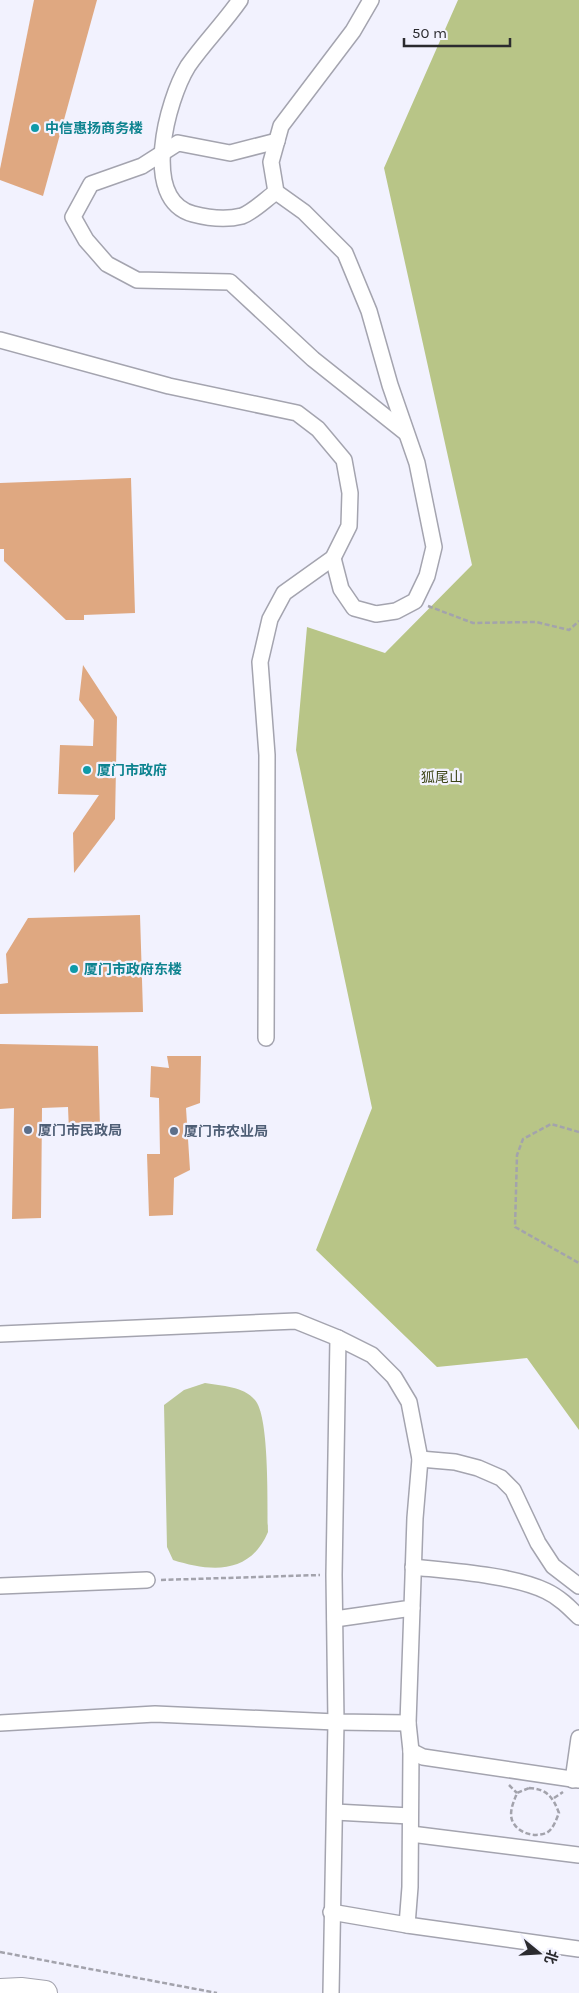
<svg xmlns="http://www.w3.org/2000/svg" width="579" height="1993" font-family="Karla,'Noto Sans SC',sans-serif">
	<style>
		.green { fill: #bcc798 }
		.forest { fill: #b8c587 }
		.building { fill: #dfa881 }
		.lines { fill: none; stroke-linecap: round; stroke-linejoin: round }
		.street-casing { stroke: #a4a4af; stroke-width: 18 }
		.primary-casing { stroke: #a4a4af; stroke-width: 26 }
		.path { stroke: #a3a3ac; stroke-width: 2.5; stroke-dasharray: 5 2.5; stroke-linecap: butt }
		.street { stroke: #fff; stroke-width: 15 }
		.primary { stroke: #fff; stroke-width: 24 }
		.culture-dot { fill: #0f9aa8; stroke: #f2f2fe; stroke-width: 2 }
		.service-dot { fill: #5c6f8a; stroke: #f2f2fe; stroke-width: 2 }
		.labels { text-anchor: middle; stroke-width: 4.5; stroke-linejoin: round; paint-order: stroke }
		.culture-label { font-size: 14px; font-weight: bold; fill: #0d838f; stroke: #f2f2fe; text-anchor: start }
		.park-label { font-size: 14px; fill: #3d4517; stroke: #f2f2fe }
		.service-label { font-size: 14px; font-weight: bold; fill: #4e5e75; stroke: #f2f2fe; text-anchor: start }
	</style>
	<rect width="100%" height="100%" fill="#f2f2fe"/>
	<path class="green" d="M205 1383C222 1386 243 1386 255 1400 270 1417 267 1506 268 1532 250 1575 211 1572 173 1560L167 1547 164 1405 184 1390Z"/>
	<path class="forest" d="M458 0H579V1430L527 1358 437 1367 316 1250 372 1108 296 750 307 627 385 653 472 565 384 168Z"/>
	<g class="building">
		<path d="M34 0H97L43 196 0 180V169Z"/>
		<path d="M131 478 135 613 84 615V620H66L4 561V549H0V483Z"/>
		<path d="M83 665 117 717 115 819 74 873 73 833 99 795 58 794 60 745 93 746 94 720 79 700Z"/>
		<path d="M140 915 143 1012 0 1014V984L8 983 6 954 28 918Z"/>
		<path d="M0 1044 98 1046 100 1129 69 1132 68 1107 42 1108 41 1218 12 1219 14 1108 0 1109Z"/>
		<path d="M167 1056H201L200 1103 186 1108 190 1170 174 1178 173 1215 149 1216 147 1154H160L159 1098 150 1097 151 1066 169 1068Z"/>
	</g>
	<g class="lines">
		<g class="street-casing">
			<g id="street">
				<path d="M240 0C224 23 204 43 188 66 167 100 140 200 193 214 208 218 227 220 242 216 253 212 266 199 276 192"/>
				<path d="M277 141 230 153 178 143 142 166 91 184 73 217 86 240 107 264 137 280 230 282 313 359 406 433"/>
				<path d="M0 340 169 386 297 413 318 429 344 460 350 493 349 526 333 558 284 593 270 619 260 662 267 755 266 1038"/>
				<path d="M333 558 341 589 354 608 376 614 396 611 415 601 427 576 434 547 417 463 390 385 369 311 345 253 304 212 276 192 271 162 281 126 353 31 371 0"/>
				<path d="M0 1334 296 1321 338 1338 372 1355 394 1377 409 1402 420 1459 415 1518 412 1608 335 1619"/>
				<path d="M420 1459 455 1462 478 1468 501 1478 513 1490 538 1543 553 1566 579 1586"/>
				<path d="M413 1567C451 1571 513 1575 546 1591 559 1597 569 1607 579 1617"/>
				<path d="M0 1586 147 1580"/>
				<path d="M0 1723 155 1714 336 1722 408 1723"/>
				<path d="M411 1751 423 1757 579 1780"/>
				<path d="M573 1780 579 1738"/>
				<path d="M335 1812 410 1816"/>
				<path d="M411 1834 579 1855"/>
				<path d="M331 1912 407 1925 579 1949"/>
				<path d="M407 1925 410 1887 411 1751 408 1723 412 1608"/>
				<path d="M331 1993 336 1722 334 1575 338 1338"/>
			</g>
		</g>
		<g class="primary-casing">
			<path id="primary" d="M0 1991 21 1990 45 1993"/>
		</g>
		<g class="path">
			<path d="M428 606 473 623 536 622 569 630 579 621"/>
			<path d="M579 1132 551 1124 523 1139 517 1155 515 1227 579 1263"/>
			<path d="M161 1580 320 1575"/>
			<path d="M509 1785 517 1793"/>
			<path d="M529 1788C547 1789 553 1797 559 1813 556 1820 553 1830 546 1833 534 1838 517 1833 512 1820 509 1811 514 1801 517 1793Z"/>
			<path d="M554 1798 563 1792"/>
			<path d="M0 1952 217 1993"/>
		</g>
		<use href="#street" class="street"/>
		<use href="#primary" class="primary"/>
	</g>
	<g class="culture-dot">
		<circle cx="35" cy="128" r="5"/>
		<circle cx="87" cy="770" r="5"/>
		<circle cx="74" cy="969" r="5"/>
	</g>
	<g class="service-dot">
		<circle cx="28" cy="1130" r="5"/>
		<circle cx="174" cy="1131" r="5"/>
	</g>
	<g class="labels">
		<g class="culture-label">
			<text x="45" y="133">中信惠扬商务楼</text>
			<text x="97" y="775">厦门市政府</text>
			<text x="84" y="974">厦门市政府东楼</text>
		</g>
		<g class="park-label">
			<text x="442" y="782">狐尾山</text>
		</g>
		<g class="service-label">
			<text x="38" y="1135">厦门市民政局</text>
			<text x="184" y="1136">厦门市农业局</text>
		</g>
	</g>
	<g transform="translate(539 1953) rotate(108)" stroke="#f2f2fe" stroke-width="4" paint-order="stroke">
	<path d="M0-4L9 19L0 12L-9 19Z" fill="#2b2b2f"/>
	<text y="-8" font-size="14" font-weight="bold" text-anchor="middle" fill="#2b2b2f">北</text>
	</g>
	<path d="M404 38v8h106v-8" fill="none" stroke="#2b2b2f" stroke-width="2.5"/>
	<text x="412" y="38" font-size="15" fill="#2b2b2f" stroke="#f2f2fe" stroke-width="4" paint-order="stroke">50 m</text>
</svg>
